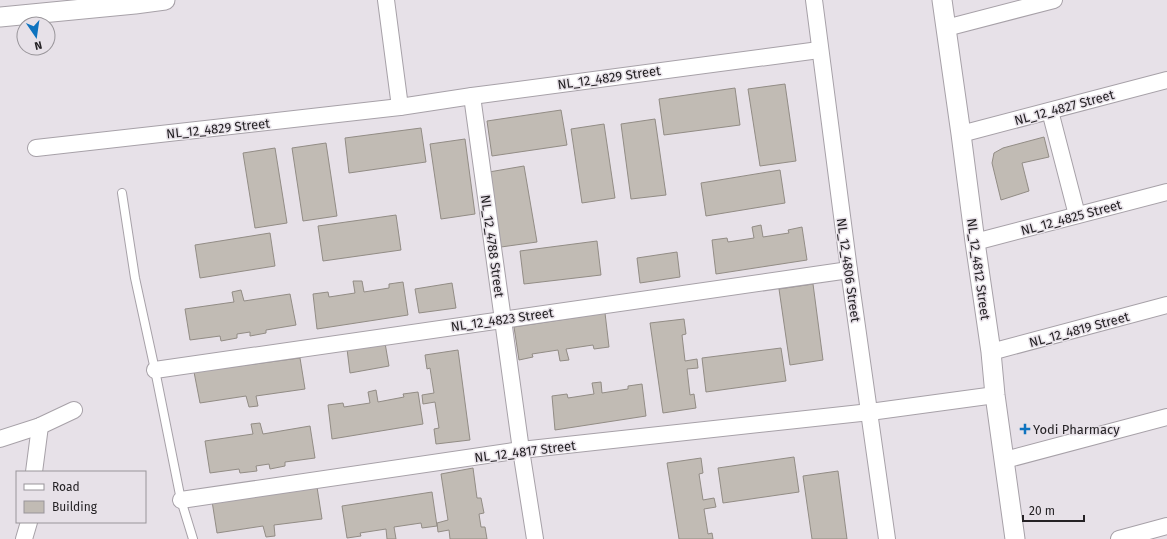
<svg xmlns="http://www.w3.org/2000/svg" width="1167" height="539" font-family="'Fira Sans',sans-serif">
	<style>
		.building { fill: #c1bbb4; stroke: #928c85 }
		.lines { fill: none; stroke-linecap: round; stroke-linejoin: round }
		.service-casing { stroke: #a7a1a8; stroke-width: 10 }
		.minor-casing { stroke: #a7a1a8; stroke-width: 18 }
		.tertiary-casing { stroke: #a7a1a8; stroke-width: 21 }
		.service { stroke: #fff; stroke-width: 8 }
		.minor { stroke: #fff; stroke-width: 16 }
		.tertiary { stroke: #fff; stroke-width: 19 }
		.poi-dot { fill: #0e73bf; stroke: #e7e1e8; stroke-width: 1.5 }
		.labels { text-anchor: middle; stroke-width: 3; stroke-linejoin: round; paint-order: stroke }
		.street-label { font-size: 13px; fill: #252225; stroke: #e7e1e8 }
		.poi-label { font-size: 13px; fill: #252225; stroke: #e7e1e8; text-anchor: start }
	</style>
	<rect width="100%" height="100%" fill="#e7e1e8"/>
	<g class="building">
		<path d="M785 84 796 161 760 166 748 89Z"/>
		<path d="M735 88 740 125 664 135 659 99Z"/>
		<path d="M561 110 567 145 492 156 487 121Z"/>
		<path d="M655 119 666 195 631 199 621 124Z"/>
		<path d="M604 124 615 198 582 203 571 129Z"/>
		<path d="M421 128 426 162 349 173 345 138Z"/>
		<path d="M1044 137 1049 157 1022 163 1029 191 1001 200 992 163 994 153 1003 148Z"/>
		<path d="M465 139 475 214 441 219 430 144Z"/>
		<path d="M326 143 337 216 303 221 292 148Z"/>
		<path d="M275 148 287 223 255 228 243 153Z"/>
		<path d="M524 166 537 242 501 247 489 172Z"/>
		<path d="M780 170 785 203 706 216 701 183Z"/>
		<path d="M396 215 401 250 323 261 318 226Z"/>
		<path d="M761 225 763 237 789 233 788 230 802 227 807 260 716 274 712 240 727 238 728 242 754 238 752 227Z"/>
		<path d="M270 233 275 266 200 278 195 245Z"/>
		<path d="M597 241 601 275 524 284 520 251Z"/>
		<path d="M677 252 680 277 640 283 637 258Z"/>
		<path d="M353 281H362L364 292 389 288V284L403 282 408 315 317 329 313 294 328 292 329 297 355 293Z"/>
		<path d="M452 283 456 308 419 313 415 289Z"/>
		<path d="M813 284 823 360 790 365 779 289Z"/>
		<path d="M241 290 244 301 290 294 296 325 266 330V333L250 336V332L237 334V338L221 341 220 336 190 340 185 309 234 302 232 292Z"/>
		<path d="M605 313 609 347 594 349 593 345 566 349 569 360 560 361 558 350 532 354 533 357 519 360 514 327Z"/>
		<path d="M684 319 686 334 682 335 685 361 697 359 698 368 687 369 690 395 694 394 696 408 663 413 650 323Z"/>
		<path d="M385 343 389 366 350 373 347 349Z"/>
		<path d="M781 348 786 381 706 392 702 358Z"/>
		<path d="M458 350 470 440 436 444 434 429 439 428 435 402 423 404 422 395 434 393 430 368 427 369 425 355Z"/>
		<path d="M300 358 305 389 256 396 258 406 249 407 246 396 200 403 194 372Z"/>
		<path d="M601 382 602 393 628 389V386L642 384 646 416 555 430 552 396 567 394 568 398 594 394 592 383Z"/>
		<path d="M376 390 378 402 404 397 403 394 418 392 423 424 332 439 328 405 343 403 344 407 370 403 368 392Z"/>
		<path d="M260 423 263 434 310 426 315 458 285 462V466L270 469 269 464 256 466 257 471 240 473 239 469 210 473 205 441 253 434 251 424Z"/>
		<path d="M794 457 799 492 723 503 718 468Z"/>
		<path d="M701 458 703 473 699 474 703 500 714 498 716 507 704 509 708 534 712 533 713 539H679L667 463Z"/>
		<path d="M473 468 477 498H481L484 513 479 514 481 527H485L487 539H450L449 530 438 532 437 523 448 520 441 474Z"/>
		<path d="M838 471 847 539H812L803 476Z"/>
		<path d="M317 487 322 519 274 525 275 536 266 537 263 526 217 533 212 501Z"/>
		<path d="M432 492 437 526 422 528 421 523 394 527 396 539H387L386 529 360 533 361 536 347 538 342 506Z"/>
	</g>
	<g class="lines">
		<g class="service-casing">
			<path id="service" d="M122 193 135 278 155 370 181 500 193 539"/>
		</g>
		<g class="minor-casing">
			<g id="minor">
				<path d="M386 0 400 107"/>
				<path d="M814 0 849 270 887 539"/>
				<path d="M946 28 1054 0"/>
				<path d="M472 96 521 450 535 539"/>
				<path d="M1050 111 1077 215"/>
				<path d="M961 134 1167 80"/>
				<path d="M36 148 400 107 472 96 819 50"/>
				<path d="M975 242 1167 192"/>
				<path d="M991 352 1167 305"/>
				<path d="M155 370 849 270"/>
				<path d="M0 439 40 426 74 410"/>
				<path d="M1005 460 1167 417"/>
				<path d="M34 472 40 426"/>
				<path d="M181 500 521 450 870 412 995 395"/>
				<path d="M24 539 29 522"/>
				<path d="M1119 539 1167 526"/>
			</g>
		</g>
		<g class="tertiary-casing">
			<g id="tertiary">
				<path d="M942 0 961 134 975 242 991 352 995 395 1015 539"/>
				<path d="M0 17 135 4 165 0"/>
			</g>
		</g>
		<use href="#service" class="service"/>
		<use href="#minor" class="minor"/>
		<use href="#tertiary" class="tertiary"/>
	</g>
	<path class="poi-dot" d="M1023 423h4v4h4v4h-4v4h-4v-4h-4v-4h4z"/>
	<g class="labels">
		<g class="street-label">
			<text transform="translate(609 77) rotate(-8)" y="5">NL_12_4829 Street</text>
			<text transform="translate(1064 107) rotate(-15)" y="5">NL_12_4827 Street</text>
			<text transform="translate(218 128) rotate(-6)" y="5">NL_12_4829 Street</text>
			<text transform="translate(1071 217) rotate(-15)" y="5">NL_12_4825 Street</text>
			<text transform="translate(493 246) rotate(82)" y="5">NL_12_4788 Street</text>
			<text transform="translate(979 269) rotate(82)" y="5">NL_12_4812 Street</text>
			<text transform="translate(849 270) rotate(82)" y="5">NL_12_4806 Street</text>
			<text transform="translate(502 319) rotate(-8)" y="5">NL_12_4823 Street</text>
			<text transform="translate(1079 329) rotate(-15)" y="5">NL_12_4819 Street</text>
			<text transform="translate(525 451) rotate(-7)" y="5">NL_12_4817 Street</text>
		</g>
		<g class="poi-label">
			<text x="1033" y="434">Yodi Pharmacy</text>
		</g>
	</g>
	<rect x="16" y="471" width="130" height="52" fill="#e7e1e8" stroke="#99959a"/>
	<rect x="24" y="484" width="20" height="6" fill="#ffffff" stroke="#99959a"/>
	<text x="52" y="491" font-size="12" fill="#252225">Road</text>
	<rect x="24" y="501" width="20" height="12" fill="#c1bbb4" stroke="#99959a"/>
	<text x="52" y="511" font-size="12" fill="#252225">Building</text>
	<g transform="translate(36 36) rotate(167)"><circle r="19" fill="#e7e1e8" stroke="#99959a"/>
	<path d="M0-3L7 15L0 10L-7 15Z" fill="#0e73bf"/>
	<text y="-6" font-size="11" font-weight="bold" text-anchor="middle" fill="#252225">N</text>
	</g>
	<path d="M1023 515v6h61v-6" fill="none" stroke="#252225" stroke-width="2"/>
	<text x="1029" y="515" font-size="12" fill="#252225" stroke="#e7e1e8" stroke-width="3" paint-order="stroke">20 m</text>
</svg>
